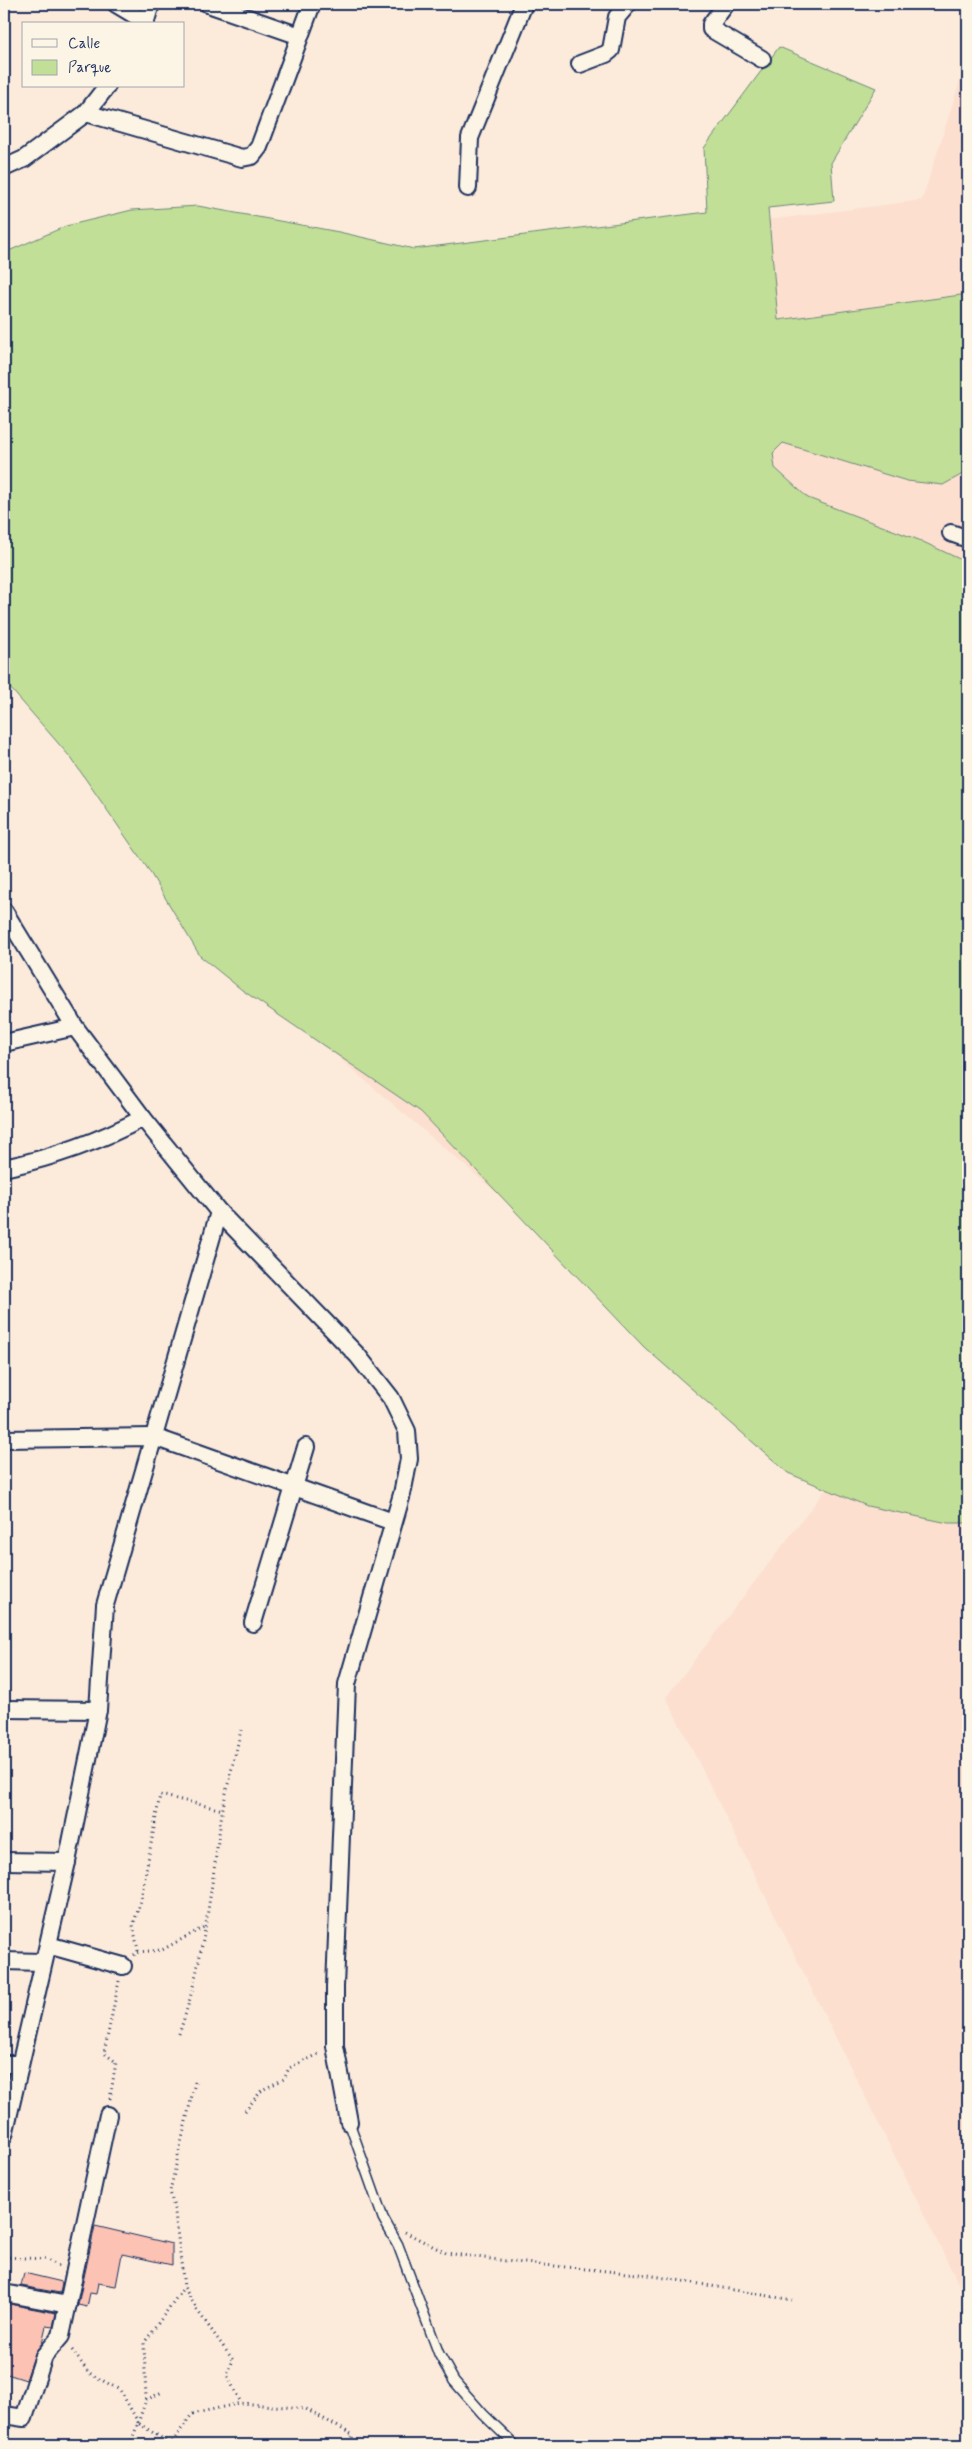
<svg xmlns="http://www.w3.org/2000/svg" width="972" height="2449" font-family="Mynerve,sans-serif">
	<style>
		.built { fill: #fcdfcf }
		.green { fill: #c1df97; stroke: #6e877a }
		.building { fill: #fcc2b3; stroke: #1b2f5e }
		.lines { fill: none; stroke-linecap: round; stroke-linejoin: round }
		.service-casing { stroke: #1b2f5e; stroke-width: 12 }
		.minor-casing { stroke: #1b2f5e; stroke-width: 20 }
		.path { stroke: #1b2f5e; stroke-width: 3; stroke-dasharray: 1 4; stroke-linecap: butt }
		.service { stroke: #fcf5e5; stroke-width: 9 }
		.minor { stroke: #fcf5e5; stroke-width: 16 }
	</style>
	<rect width="100%" height="100%" fill="#fcebdb"/>
	<filter id="ink" filterUnits="userSpaceOnUse"><feTurbulence type="fractalNoise" baseFrequency=".02" numOctaves="2"/><feDisplacementMap in="SourceGraphic" scale="10" xChannelSelector="R" yChannelSelector="G"/><feConvolveMatrix kernelMatrix="1 2 1 2 8 2 1 2 1" color-interpolation-filters="sRGB"/></filter>
	<g filter="url(#ink)">
		<path class="built" d="M968 56V2297L960 2287 666 1697 833 1480 183 925 4 359 259 286 922 200Z"/>
		<path class="green" d="M779 47 876 88 831 163 834 201 768 208 778 320 968 294V471L943 485 907 481 783 443 773 453 775 468 808 498 919 540 968 563V1523H948L867 1506 788 1473 644 1347 421 1112 242 990 200 956 148 869 71 758 4 681V253L66 226 132 210 198 206 339 232 414 249 707 212 704 148Z"/>
		<g class="building">
			<path d="M95 2226 172 2244V2265L122 2254 116 2286 98 2283 96 2294 90 2293 87 2307 78 2305Z"/>
			<path d="M24 2273 62 2282 60 2293 21 2286Z"/>
			<path d="M4 2303 56 2313 53 2327 46 2326 42 2343 35 2353 26 2380 4 2373Z"/>
		</g>
		<g class="lines">
			<g class="service-casing">
				<path id="service" d="M349 2122 383 2218 398 2245 439 2354 454 2381 483 2414 515 2445"/>
			</g>
			<g class="minor-casing">
				<g id="minor">
					<path d="M116 4 146 22"/>
					<path d="M208 4 300 36"/>
					<path d="M726 4 711 24V29L762 59"/>
					<path d="M145 24 151 4"/>
					<path d="M580 64 606 54 611 50 617 17 628 4"/>
					<path d="M86 113 242 158 252 156 259 147 312 4"/>
					<path d="M4 168 24 159 86 113 107 86"/>
					<path d="M468 188 470 138 524 4"/>
					<path d="M951 533 968 539"/>
					<path d="M4 911 75 1027 143 1118 219 1212 358 1356 391 1398 407 1431 409 1459 402 1494 347 1684 335 1987V2046L349 2122"/>
					<path d="M4 1043 75 1027"/>
					<path d="M4 1168C51 1158 100 1141 143 1118"/>
					<path d="M4 1439 154 1437 393 1522"/>
					<path d="M253 1623 306 1447"/>
					<path d="M4 1709 98 1710"/>
					<path d="M4 1861 67 1862"/>
					<path d="M48 1945 123 1966"/>
					<path d="M4 1961 42 1962"/>
					<path d="M4 2064H19"/>
					<path d="M4 2135 67 1862 98 1710 105 1605 219 1212"/>
					<path d="M4 2293 68 2305"/>
					<path d="M4 2415 24 2418 44 2356 61 2336 108 2115"/>
				</g>
			</g>
			<g class="path">
				<path d="M138 1951 133 1925 140 1904 160 1795 223 1810"/>
				<path d="M134 1955 138 1952 162 1950 206 1926"/>
				<path d="M179 2034C204 1962 211 1887 222 1813 227 1785 235 1757 241 1730"/>
				<path d="M195 2082 170 2191 175 2213 184 2287 197 2310 233 2360 227 2375 241 2403"/>
				<path d="M110 2099 116 2062 104 2053 119 1981"/>
				<path d="M245 2111 262 2090 284 2079 289 2068 321 2053"/>
				<path d="M405 2232 446 2253 514 2262 648 2275 792 2300"/>
				<path d="M4 2257 45 2259 59 2266"/>
				<path d="M72 2350 89 2373 120 2390 138 2422"/>
				<path d="M146 2400 162 2392"/>
				<path d="M138 2423 146 2400 144 2343 184 2287"/>
				<path d="M130 2445 138 2423 171 2444 192 2414 241 2403 306 2409 353 2435 350 2445"/>
			</g>
			<use href="#service" class="service"/>
			<use href="#minor" class="minor"/>
		</g>
	</g>
	<rect width="972" height="2449" fill="none" stroke="#fcf5e5" stroke-width="20"/>
	<rect x="10" y="10" width="952" height="2429" fill="none" stroke="#1b2f5e" stroke-width="2" filter="url(#ink)"/>
	<rect x="22" y="22" width="162" height="65" fill="#fcf5e5" stroke="#a2a6af"/>
	<rect x="32" y="39" width="25" height="8" fill="#fcf5e5" stroke="#a2a6af"/>
	<text x="68" y="48" font-size="15" fill="#1b2f5e">Calle</text>
	<rect x="32" y="60" width="25" height="15" fill="#c1df97" stroke="#a2a6af"/>
	<text x="68" y="72" font-size="15" fill="#1b2f5e">Parque</text>
</svg>
